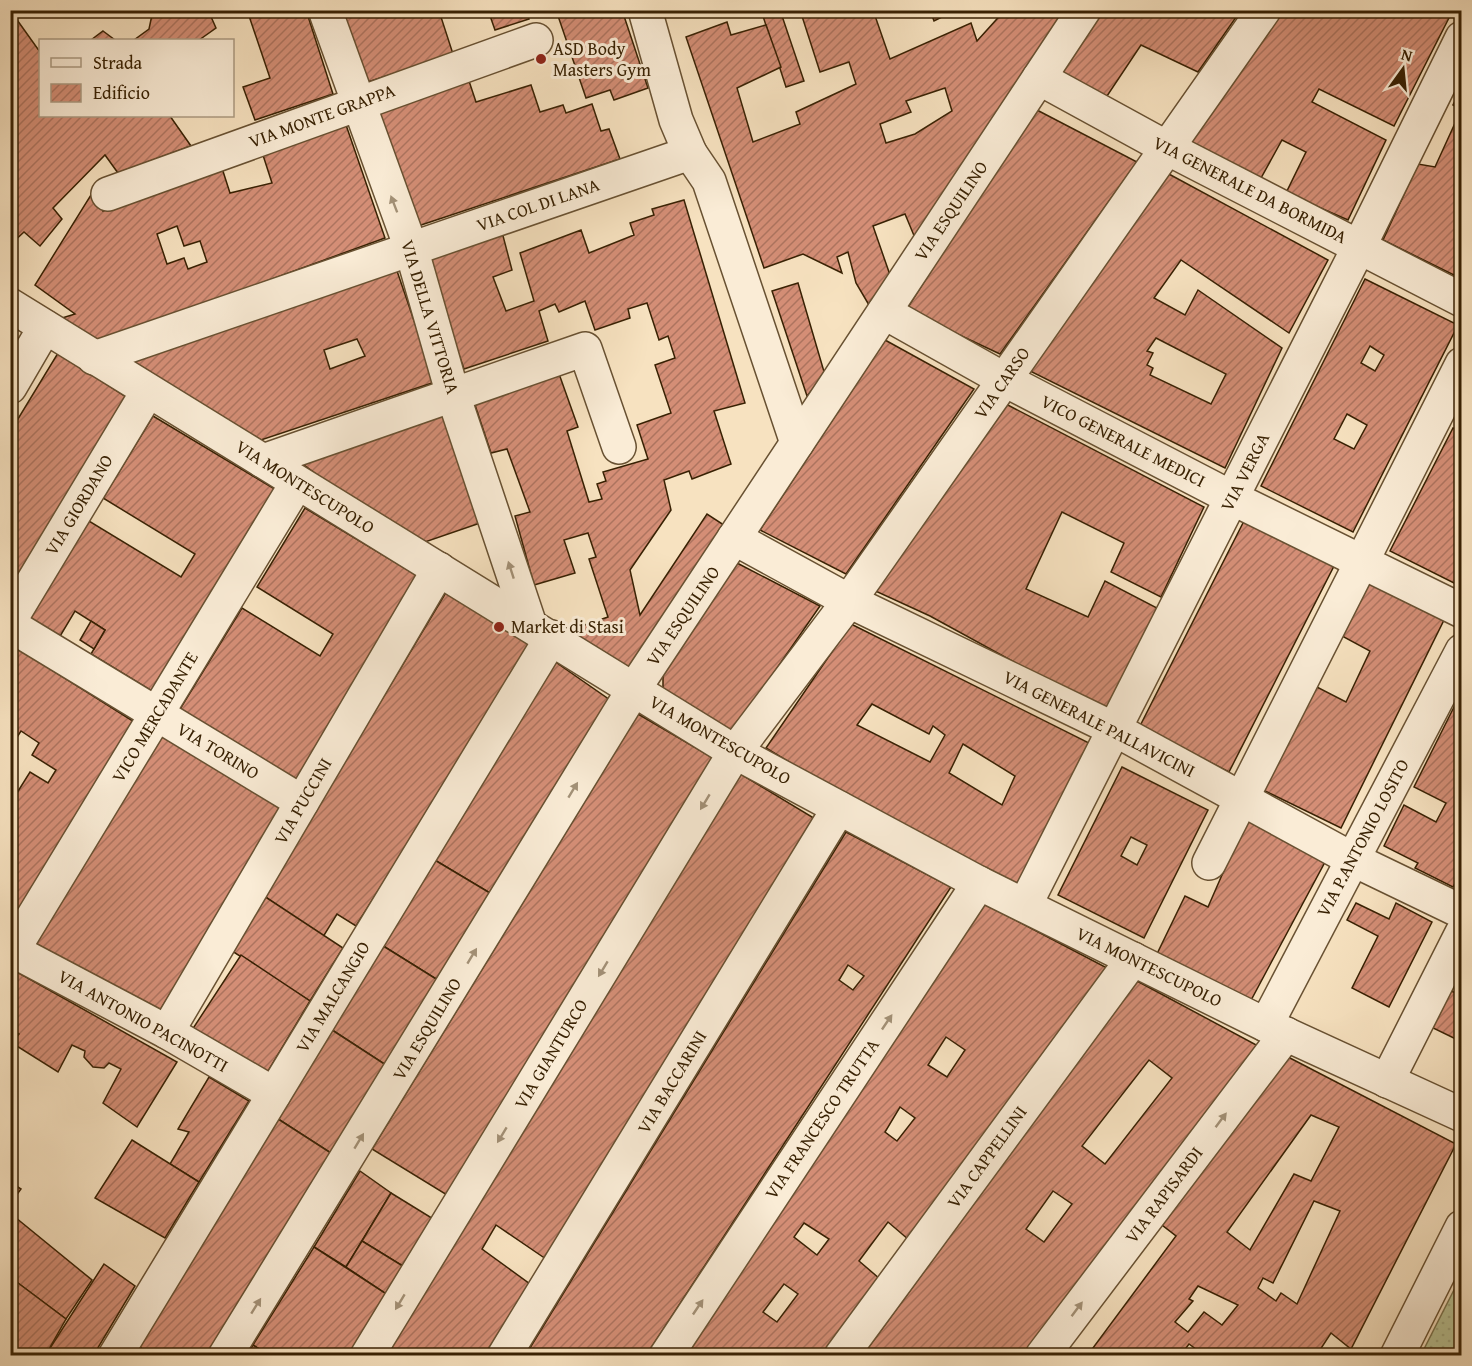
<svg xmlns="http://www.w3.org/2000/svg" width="1472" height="1366" font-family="'Gentium Book Plus',serif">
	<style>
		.green { fill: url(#green-dots); stroke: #78724c; stroke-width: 1.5 }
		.building { fill: url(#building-hatch); stroke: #382103; stroke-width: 1.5; fill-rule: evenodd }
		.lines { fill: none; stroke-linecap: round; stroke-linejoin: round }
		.minor-casing { stroke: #685132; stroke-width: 36 }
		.minor { stroke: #faecd6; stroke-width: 33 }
		.oneway { fill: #a39177 }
		.poi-dot { fill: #8f2418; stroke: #faecd6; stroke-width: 2 }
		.labels { text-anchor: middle; stroke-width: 6; stroke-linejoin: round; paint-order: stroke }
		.poi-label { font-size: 18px; fill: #382103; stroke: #faecd6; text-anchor: start }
		.street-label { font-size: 18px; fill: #382103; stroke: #faecd6 }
	</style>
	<defs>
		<pattern id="green-dots" width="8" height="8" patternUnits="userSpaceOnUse" patternTransform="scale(1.5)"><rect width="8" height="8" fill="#b9c495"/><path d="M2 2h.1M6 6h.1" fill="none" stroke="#a0a87f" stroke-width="1.8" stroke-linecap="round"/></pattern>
		<pattern id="building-hatch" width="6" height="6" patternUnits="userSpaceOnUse" patternTransform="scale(1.5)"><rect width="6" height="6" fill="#d48e76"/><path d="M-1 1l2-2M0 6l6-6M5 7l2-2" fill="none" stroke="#ad745f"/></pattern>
	</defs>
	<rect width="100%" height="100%" fill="#f7e2c0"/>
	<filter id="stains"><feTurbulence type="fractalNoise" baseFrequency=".00333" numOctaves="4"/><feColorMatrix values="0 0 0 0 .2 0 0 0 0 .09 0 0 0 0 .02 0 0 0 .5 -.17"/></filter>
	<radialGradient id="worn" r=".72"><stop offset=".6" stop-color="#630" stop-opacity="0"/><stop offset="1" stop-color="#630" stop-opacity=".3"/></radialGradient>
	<path class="green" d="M1461 1276V1355H1421Z"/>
	<g class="building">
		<path d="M10 10 40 52V116H170L191 146 118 173 105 155 53 208 62 219 40 246 24 232 10 245Z"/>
		<path d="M153 10H208L216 28 199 40H134L149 29Z"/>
		<path d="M247 10H306L333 94 255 120 243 87 270 78Z"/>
		<path d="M341 10H450L440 14 453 54 365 83Z"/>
		<path d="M488 10H526L529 19 495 30Z"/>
		<path d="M556 10H622L648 88 614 100 610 90 586 98Z"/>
		<path d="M761 10H780L804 81 786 87Z"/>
		<path d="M800 10H873L890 59 971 23 977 41 1005 10 1063 12 915 238 905 214 873 226 890 275 869 305 856 283 848 252 837 257 842 273 803 254 764 268 686 37 727 22 731 35 766 25 781 67 737 88 753 142 800 124 796 112 856 84 849 62 820 72ZM945 88 952 111 915 134 886 143 880 124 911 112 906 101Z"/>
		<path d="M930 10H956L934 21Z"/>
		<path d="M1102 10H1241L1198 72 1141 45 1105 99 1060 76Z"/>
		<path d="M1282 10H1453L1394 126 1319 89 1312 102 1386 140 1348 220 1286 193 1306 152 1282 140 1261 178 1190 143Z"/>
		<path d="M103 31 115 40H91Z"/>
		<path d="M468 78 476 102 531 85 540 112 563 105 566 113 592 104 601 131 609 129 620 159 415 227 376 109Z"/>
		<path d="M1462 86V279L1383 240 1418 164 1435 167 1461 110 1453 105Z"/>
		<path d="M1035 109 1137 162 1000 354 906 310Z"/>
		<path d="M345 122 385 238 95 343 62 318 75 314 35 285 94 190 103 211 221 165 230 193 272 183 261 149ZM177 226 184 246 200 241 207 262 188 269 184 258 167 264 157 234Z"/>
		<path d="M1167 173 1328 260 1289 333 1181 260 1154 298 1185 315 1198 290 1282 348 1225 468 1028 370ZM1156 338 1226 374 1211 404 1150 375 1153 368 1147 365 1153 353 1147 351Z"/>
		<path d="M684 200 745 403 714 411 731 464 692 479 689 471 664 480 671 510 630 570 640 615 707 514 730 529 631 669 567 631 608 617 589 559 596 557 588 533 564 540 575 573 534 585 515 516 530 512 507 449 491 453 473 399 558 371 578 427 567 431 589 502 602 499 597 484 606 481 603 472 648 459 637 425 671 413 655 365 675 358 668 336 659 340 647 303 628 309 630 318 595 330 585 301 559 312 555 304 539 311 548 341 464 369 425 257 502 232 512 270 493 277 506 311 534 301 520 253 581 230 589 253 634 235 630 223 654 215 652 209Z"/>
		<path d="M396 268 435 382 261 440 129 364 133 356ZM357 339 365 356 330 369 324 350Z"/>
		<path d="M1365 279 1458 325 1353 532 1261 486ZM1370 346 1384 355 1375 371 1361 363ZM1347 414 1367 425 1354 449 1334 439Z"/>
		<path d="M798 283 825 375 807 396 772 291Z"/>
		<path d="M10 334 19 340 10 352Z"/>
		<path d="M885 340 974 389 846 574 760 530Z"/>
		<path d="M58 353 128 398 10 589V432Z"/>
		<path d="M1004 403 1204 507 1161 597 1111 572 1124 543 1062 512 1026 589 1088 617 1105 581 1157 608 1107 713 930 616 871 589Z"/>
		<path d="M444 411 483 522 425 542 335 488 300 462Z"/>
		<path d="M153 416 278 491 155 693 91 654 105 630 75 611 59 638 29 619 89 521 181 577 195 554 103 498Z"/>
		<path d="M1453 428 1462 432V587L1390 551Z"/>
		<path d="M305 508 423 579 300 782 180 709 242 608 320 656 333 634 257 587Z"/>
		<path d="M1244 521 1334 566 1229 772 1140 726Z"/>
		<path d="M737 563 820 606 732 733 663 689V675Z"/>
		<path d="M1369 583 1444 620 1341 828 1263 790 1315 686 1346 702 1370 651 1342 636Z"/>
		<path d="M448 589 533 645 356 926 337 914 323 937 264 896Z"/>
		<path d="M91 621 105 630 94 649 80 640Z"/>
		<path d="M851 624 1089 743 1018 885 827 785 766 748ZM872 704 929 734 933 726 945 735 930 762 857 725ZM963 744 1015 776 1002 805 949 773Z"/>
		<path d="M11 644 136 723 10 934V804L30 772 48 783 56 770 32 755 39 743 21 731 10 748Z"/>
		<path d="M554 661 610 700 495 896 433 859Z"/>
		<path d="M1462 691V869L1453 887 1415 868 1418 863 1384 846 1404 805 1436 822 1446 803 1414 787Z"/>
		<path d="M638 714 715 759 447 1195 372 1149Z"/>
		<path d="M162 736 283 809 156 1017 35 943Z"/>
		<path d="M1122 767 1208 810 1144 938 1058 895ZM1131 837 1147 845 1137 865 1121 856Z"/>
		<path d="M739 773 817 820 546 1259 496 1225 482 1249 530 1284 487 1356H385Z"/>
		<path d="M1246 820 1325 862 1249 1004 1156 956 1185 896 1208 907Z"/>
		<path d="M846 832 951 887 646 1356H525ZM848 965 864 976 853 990 839 980Z"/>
		<path d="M433 859 495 896 441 982 380 944Z"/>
		<path d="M264 896 343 948 310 1001 232 951Z"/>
		<path d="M983 903 1107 968 909 1240 888 1222 859 1261 880 1279 824 1356H684ZM946 1037 965 1050 947 1077 928 1065ZM900 1107 915 1118 897 1141 885 1132ZM804 1223 829 1239 817 1255 794 1237ZM784 1284 798 1294 777 1322 763 1312Z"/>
		<path d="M1356 903 1389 919 1396 903 1432 922 1389 1007 1352 988 1378 936 1347 920Z"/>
		<path d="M380 944 441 982 389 1067 329 1028Z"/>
		<path d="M241 955 310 1001 267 1073 192 1030Z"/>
		<path d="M10 968 177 1062 137 1127 103 1103 121 1069 109 1063 104 1068 93 1067 84 1057 85 1051 72 1045 58 1072 12 1043 19 1034 10 1029Z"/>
		<path d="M1137 981 1260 1047 1025 1356H862ZM1149 1060 1172 1078 1105 1164 1082 1146ZM1053 1191 1072 1204 1044 1242 1026 1229Z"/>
		<path d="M1461 989H1462V1042L1431 1027 1449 990 1458 994Z"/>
		<path d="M329 1028 389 1067 334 1155 275 1117Z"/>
		<path d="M1288 1057 1456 1144 1351 1349 1331 1333 1316 1356H1218L1209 1349 1204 1355 1189 1344 1180 1356H1087L1176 1236 1162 1225ZM1311 1115 1339 1127 1311 1181 1294 1174 1250 1250 1227 1232ZM1314 1201 1340 1211 1297 1304 1281 1293 1276 1301 1258 1288 1263 1278 1273 1283ZM1198 1286 1238 1305 1222 1325 1204 1312 1188 1332 1175 1322 1193 1301 1189 1299Z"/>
		<path d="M209 1077 249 1101 199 1182 170 1164 189 1132 178 1129Z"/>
		<path d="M275 1117 334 1155 210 1356H153L135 1344Z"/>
		<path d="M132 1140 199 1182 165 1238 95 1198Z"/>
		<path d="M360 1171 391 1193 346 1267 314 1247Z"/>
		<path d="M10 1182 21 1189 10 1204Z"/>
		<path d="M391 1193 435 1220 406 1268 362 1241Z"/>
		<path d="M10 1213 92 1280 66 1319 10 1277Z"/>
		<path d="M362 1241 406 1268 388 1295 346 1267Z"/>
		<path d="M314 1247 388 1295 351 1356H270L253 1345Z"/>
		<path d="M104 1264 135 1286 93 1356H45Z"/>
		<path d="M10 1277 66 1319 45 1356H10Z"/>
		<path d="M135 1344 153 1356H129Z"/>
		<path d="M253 1345 270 1356H246Z"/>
	</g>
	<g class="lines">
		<g class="minor-casing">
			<g id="minor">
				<path d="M325 10 411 248 453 395 530 625"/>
				<path d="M645 10 676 120 690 153"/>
				<path d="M1039 78 1167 148 1462 300"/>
				<path d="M108 194 536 40"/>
				<path d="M10 305 735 752 979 883 1266 1025 1462 1115"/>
				<path d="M884 312 1005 380 1232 498 1462 611"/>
				<path d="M94 358 690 153 709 181 797 443"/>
				<path d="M10 387 45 327"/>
				<path d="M263 461 585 349 619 447"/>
				<path d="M734 538 849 601 1114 729 1352 859 1462 912"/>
				<path d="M10 620 148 391"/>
				<path d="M10 625 302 802"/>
				<path d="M1209 863 1462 364"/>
				<path d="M1025 905 1359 247 1462 38"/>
				<path d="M10 949 167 1032 274 1094"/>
				<path d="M13 950 297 483"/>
				<path d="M1266 1025 1462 651"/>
				<path d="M167 1032 439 569"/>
				<path d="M1387 1081 1462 933"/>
				<path d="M115 1356 552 637"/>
				<path d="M225 1356 634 689 1084 10"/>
				<path d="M367 1356 735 752 849 601 1264 10"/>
				<path d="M504 1356 839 808"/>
				<path d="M666 1356 979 883"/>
				<path d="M841 1356 1133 959"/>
				<path d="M1042 1356 1286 1034"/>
				<path d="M1397 1356 1462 1227"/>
			</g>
		</g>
		<use href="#minor" class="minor"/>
	</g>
	<defs><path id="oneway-solid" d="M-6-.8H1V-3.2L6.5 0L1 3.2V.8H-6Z" transform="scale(1.5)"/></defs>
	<g class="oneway">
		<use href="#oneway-solid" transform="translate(394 204) rotate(-111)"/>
		<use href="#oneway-solid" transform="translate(511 570) rotate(-108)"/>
		<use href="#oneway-solid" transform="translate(573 790) rotate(-59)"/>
		<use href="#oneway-solid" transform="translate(705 802) rotate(121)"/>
		<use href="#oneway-solid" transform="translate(472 956) rotate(-59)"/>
		<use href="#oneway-solid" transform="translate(603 969) rotate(121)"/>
		<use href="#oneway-solid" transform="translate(887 1022) rotate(-56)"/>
		<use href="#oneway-solid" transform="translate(1221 1120) rotate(-53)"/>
		<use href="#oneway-solid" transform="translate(502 1135) rotate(121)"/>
		<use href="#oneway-solid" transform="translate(359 1141) rotate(-59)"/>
		<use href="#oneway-solid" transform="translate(400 1302) rotate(121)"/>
		<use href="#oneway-solid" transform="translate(256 1306) rotate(-58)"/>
		<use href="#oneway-solid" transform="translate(698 1307) rotate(-56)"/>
		<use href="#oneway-solid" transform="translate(1077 1309) rotate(-53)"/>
	</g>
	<g class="poi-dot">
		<circle cx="541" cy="59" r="6"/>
		<circle cx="499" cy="627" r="6"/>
	</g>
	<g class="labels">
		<g class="poi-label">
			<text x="553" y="55">ASD Body<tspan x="553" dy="21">Masters Gym</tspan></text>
			<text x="511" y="633">Market di Stasi</text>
		</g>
		<g class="street-label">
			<text transform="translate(322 116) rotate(-20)" y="6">VIA MONTE GRAPPA</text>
			<text transform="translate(1250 190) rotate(27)" y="6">VIA GENERALE DA BORMIDA</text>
			<text transform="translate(538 205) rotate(-19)" y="6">VIA COL DI LANA</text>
			<text transform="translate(951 211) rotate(-56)" y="6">VIA ESQUILINO</text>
			<text transform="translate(430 317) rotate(73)" y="6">VIA DELLA VITTORIA</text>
			<text transform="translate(1002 383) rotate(-55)" y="6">VIA CARSO</text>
			<text transform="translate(1123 441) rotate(27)" y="6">VICO GENERALE MEDICI</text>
			<text transform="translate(1245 472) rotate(-63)" y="6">VIA VERGA</text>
			<text transform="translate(305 487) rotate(32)" y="6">VIA MONTESCUPOLO</text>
			<text transform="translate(79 505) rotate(-59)" y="6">VIA GIORDANO</text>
			<text transform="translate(683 616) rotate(-56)" y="6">VIA ESQUILINO</text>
			<text transform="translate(155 717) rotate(-59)" y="6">VICO MERCADANTE</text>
			<text transform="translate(1099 724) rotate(27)" y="6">VIA GENERALE PALLAVICINI</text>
			<text transform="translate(720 740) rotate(30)" y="6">VIA MONTESCUPOLO</text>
			<text transform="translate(218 751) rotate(31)" y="6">VIA TORINO</text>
			<text transform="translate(303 801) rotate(-60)" y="6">VIA PUCCINI</text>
			<text transform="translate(1363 838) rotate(-62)" y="6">VIA P.ANTONIO LOSITO</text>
			<text transform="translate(1149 967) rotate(26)" y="6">VIA MONTESCUPOLO</text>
			<text transform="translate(333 997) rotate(-59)" y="6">VIA MALCANGIO</text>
			<text transform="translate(143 1021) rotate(29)" y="6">VIA ANTONIO PACINOTTI</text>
			<text transform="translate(427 1029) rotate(-59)" y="6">VIA ESQUILINO</text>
			<text transform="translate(551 1054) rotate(-59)" y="6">VIA GIANTURCO</text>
			<text transform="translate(672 1082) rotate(-59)" y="6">VIA BACCARINI</text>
			<text transform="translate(822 1119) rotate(-56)" y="6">VIA FRANCESCO TRUTTA</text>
			<text transform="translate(987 1157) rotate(-54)" y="6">VIA CAPPELLINI</text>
			<text transform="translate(1164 1195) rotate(-53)" y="6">VIA RAPISARDI</text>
		</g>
	</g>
	<rect width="1472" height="1366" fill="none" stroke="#f7e2c0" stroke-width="36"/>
	<rect x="12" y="12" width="1448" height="1342" fill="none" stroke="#382103" stroke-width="3"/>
	<rect x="18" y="18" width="1436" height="1330" fill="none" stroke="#382103" stroke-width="1.5"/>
	<rect x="39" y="39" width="195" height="78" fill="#faecd6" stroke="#ac9b82" stroke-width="1.5"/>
	<rect x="51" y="58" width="30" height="9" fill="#faecd6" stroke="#ac9b82" stroke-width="1.5"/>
	<text x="93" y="69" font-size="18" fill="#382103">Strada</text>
	<rect x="51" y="84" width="30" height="18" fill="url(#building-hatch)" stroke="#ac9b82" stroke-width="1.5"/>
	<text x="93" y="99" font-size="18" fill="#382103">Edificio</text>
	<g transform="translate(1403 69) rotate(15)" stroke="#faecd6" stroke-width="4.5" paint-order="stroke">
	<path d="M0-4.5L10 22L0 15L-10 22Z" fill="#382103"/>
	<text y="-9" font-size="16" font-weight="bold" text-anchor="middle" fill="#382103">N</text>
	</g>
	<rect width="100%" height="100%" filter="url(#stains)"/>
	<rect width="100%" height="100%" fill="url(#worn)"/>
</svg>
